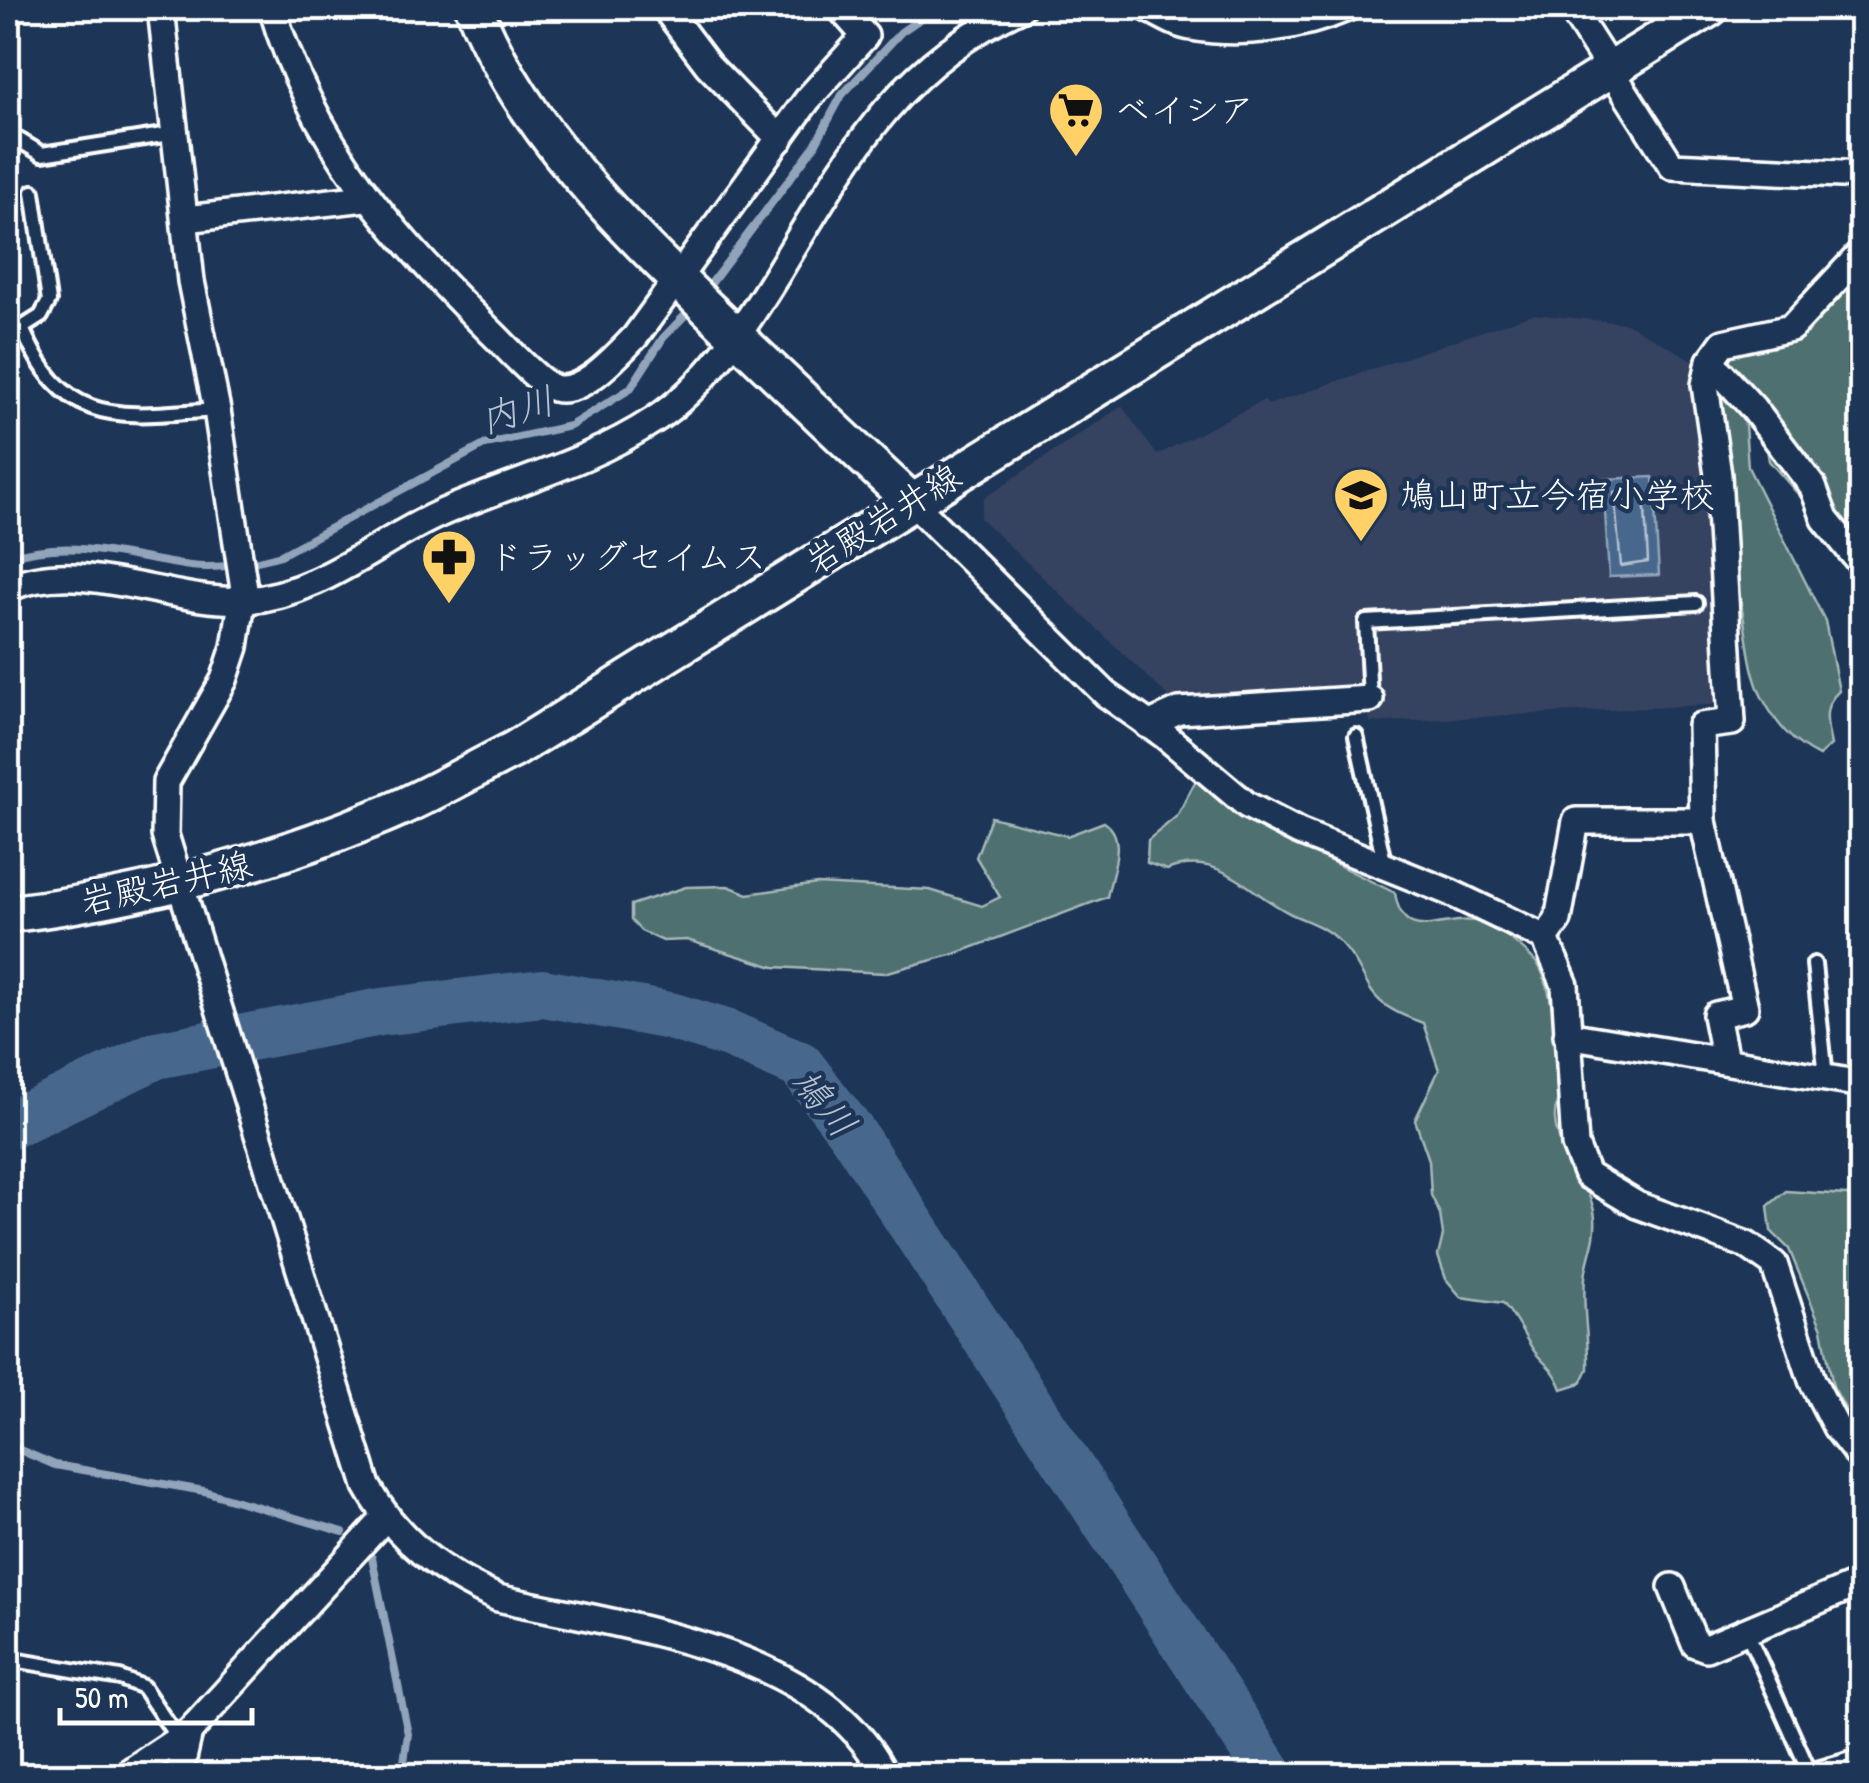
<svg xmlns="http://www.w3.org/2000/svg" width="1869" height="1783" font-family="'Patrick Hand','Klee One',sans-serif">
	<style>
		.built { fill: #344360 }
		.green { fill: #4f7070; stroke: #a7b8b8; stroke-width: 2.5 }
		.water { fill: #47678c; stroke: #91a4ba; stroke-width: 2.5 }
		.lines { fill: none; stroke-linecap: round; stroke-linejoin: round }
		.shore { stroke: #b5c2d1; stroke-width: 2.5 }
		.stream { stroke: #91a4ba; stroke-width: 8 }
		.river { stroke: #47678c; stroke-width: 48 }
		.lane-casing { stroke: #fff; stroke-width: 20 }
		.street-casing { stroke: #fff; stroke-width: 32 }
		.secondary-casing { stroke: #fff; stroke-width: 42 }
		.lane { stroke: #1d3557; stroke-width: 12 }
		.street { stroke: #1d3557; stroke-width: 25 }
		.secondary { stroke: #1d3557; stroke-width: 35 }
		.labels { text-anchor: middle; stroke-width: 9; stroke-linejoin: round; paint-order: stroke }
		.poi-label { font-size: 35px; fill: #fff; stroke: #1d3557; text-anchor: start }
		.street-label { font-size: 35px; fill: #fff; stroke: #1d3557 }
		.water-label { font-size: 38px; font-style: italic; fill: #b5c2d1; stroke: #1d3557 }
	</style>
	<rect width="100%" height="100%" fill="#1d3557"/>
	<filter id="ink" filterUnits="userSpaceOnUse"><feTurbulence type="fractalNoise" baseFrequency=".01" numOctaves="2"/><feDisplacementMap in="SourceGraphic" scale="20" xChannelSelector="R" yChannelSelector="G"/><feConvolveMatrix kernelMatrix="1 2 1 2 8 2 1 2 1" color-interpolation-filters="sRGB"/></filter>
	<g filter="url(#ink)">
		<path class="built" d="M1532 314 1626 323 1698 363 1724 704 1370 723 1366 683 1170 698 980 518 984 498 1122 406 1157 455 1264 400 1268 405Z"/>
		<g class="green">
			<path d="M1861 265V566L1769 461 1758 392 1723 367 1728 354 1800 335Z"/>
			<path d="M1718 382 1744 411 1748 467 1825 621 1839 691C1821 707 1827 724 1831 745L1819 756C1792 743 1776 724 1762 697 1750 673 1748 642 1743 615 1730 541 1722 468 1715 394Z"/>
			<path d="M1196 780 1265 829 1395 893C1404 949 1444 913 1480 922 1497 926 1524 949 1536 962 1554 983 1559 1060 1559 1089 1559 1099 1554 1109 1555 1119 1557 1155 1592 1183 1595 1218 1597 1239 1587 1257 1585 1278 1582 1308 1589 1339 1588 1369L1581 1383 1562 1389C1553 1366 1547 1368 1534 1351 1523 1335 1516 1318 1503 1303L1461 1297 1446 1279 1438 1256 1443 1235 1440 1214 1431 1195 1429 1160 1415 1120 1439 1070 1423 1023C1354 999 1378 982 1338 940 1324 926 1308 922 1291 914 1248 893 1219 849 1167 870L1147 863 1148 840 1177 816Z"/>
			<path d="M991 817 1067 836 1104 822C1128 837 1112 872 1107 897L955 954 884 973 774 967 687 940 663 941 641 931 631 920V905L686 887 728 886 748 894 817 884 930 890 982 906 1000 897 976 857Z"/>
			<path d="M1786 1191 1861 1196V1438L1833 1386 1822 1329 1789 1249 1771 1231 1768 1206Z"/>
		</g>
		<path class="water" d="M1653 477 1659 575 1609 577 1603 479Z"/>
		<g class="lines">
			<path class="shore" d="M1639 487 1644 492 1648 562 1621 566 1614 492Z"/>
			<g class="stream">
				<path d="M704 293 815 145 842 95 901 32 936 8"/>
				<path d="M8 557C76 537 123 557 190 566 220 570 253 563 281 555L486 444 570 426 630 389 663 338 692 308"/>
				<path d="M8 1445 55 1465 204 1491 343 1532"/>
				<path d="M372 1558 408 1734 402 1776"/>
			</g>
			<path class="river" d="M8 1126 156 1055 381 1012 543 993 670 1016 729 1034 800 1065 852 1133 1271 1776"/>
			<g class="lane-casing">
				<g id="lane">
					<path d="M8 139 19 140 42 154 176 133"/>
					<path d="M33 192 49 301 41 316 22 328C66 431 121 416 217 410"/>
					<path d="M1370 699 1366 622 1696 603"/>
					<path d="M1356 736 1385 866"/>
					<path d="M1814 964 1826 1077"/>
					<path d="M1746 1630 1809 1771 1862 1756"/>
					<path d="M8 1659 120 1678 143 1687 178 1739"/>
				</g>
			</g>
			<g class="street-casing">
				<g id="street">
					<path d="M161 8 191 281 217 410 244 589 235 647 224 680 166 782 165 835 367 1486C397 1540 441 1573 498 1598 621 1627 824 1647 885 1776"/>
					<path d="M272 8C312 143 392 235 491 332 505 345 538 383 554 388 582 396 617 355 635 337L808 99 865 36 840 8"/>
					<path d="M665 8 708 65 780 139"/>
					<path d="M1147 8C1160 14 1176 25 1191 27 1242 36 1300 28 1347 8"/>
					<path d="M1571 8 1672 166 1862 175"/>
					<path d="M186 219 365 198"/>
					<path d="M1710 361 1753 408 1813 487 1825 519 1862 565"/>
					<path d="M912 502 1106 694 1164 735 1247 805 1299 832 1449 892 1545 938 1565 985 1575 1145 1587 1175 1637 1205 1747 1245 1774 1264 1812 1380 1836 1427 1862 1460"/>
					<path d="M8 588C84 555 171 606 247 600 320 594 375 543 439 514 510 483 589 463 654 420 706 386 744 328 776 276 845 163 894 66 1021 8"/>
					<path d="M1148 725 1179 711 1370 699"/>
					<path d="M1703 821 1745 1008 1716 1015 1725 1060"/>
					<path d="M1545 938 1558 920 1576 821H1703L1701 726 1732 722 1718 475 1705 385 1710 361 1723 343 1791 328 1862 252"/>
					<path d="M1567 1035 1862 1084"/>
					<path d="M1672 1587 1695 1644 1706 1648 1862 1582"/>
					<path d="M123 1776 189 1732 385 1518"/>
					<path d="M179 1776 189 1732"/>
				</g>
			</g>
			<g class="secondary-casing">
				<g id="secondary">
					<path d="M474 8C526 138 635 238 734 334 793 390 852 447 912 502"/>
					<path d="M8 914C137 899 263 865 383 815 428 797 470 771 513 750L1710 8"/>
				</g>
			</g>
			<use href="#lane" class="lane"/>
			<use href="#street" class="street"/>
			<use href="#secondary" class="secondary"/>
		</g>
	</g>
	<defs>
		<g id="supermarket-pin" transform="scale(2.875)"><path d="M0 17L-7.5 6A9.5 9.5 0 1 1 7.5 6Z" fill="#ffd166" stroke="#1d3557"/><path d="M-6-5.5h2.5l.6 2H6L4.5 2H-2.5L-4.4-4H-6ZM-1.5 3.2a1.3 1.3 0 1 0 .1 0ZM3 3.2a1.3 1.3 0 1 0 .1 0Z" fill="#111"/></g>
		<g id="school-pin" transform="scale(2.875)"><path d="M0 17L-7.5 6A9.5 9.5 0 1 1 7.5 6Z" fill="#ffd166" stroke="#1d3557"/><path d="M0-5L7-2L0 1L-7-2ZM-4 1L0 2.5L4 1V4Q0 6-4 4Z" fill="#111"/></g>
		<g id="pharmacy-pin" transform="scale(2.875)"><path d="M0 17L-7.5 6A9.5 9.5 0 1 1 7.5 6Z" fill="#ffd166" stroke="#1d3557"/><path d="M-2-6h4v4h4v4h-4v4h-4v-4h-4v-4h4Z" fill="#111"/></g>
	</defs>
	<g fill-rule="evenodd">
		<use href="#supermarket-pin" x="1076" y="110"/>
		<use href="#school-pin" x="1361" y="495"/>
		<use href="#pharmacy-pin" x="449" y="557"/>
	</g>
	<g class="labels">
		<g class="poi-label">
			<text x="1115" y="122">ベイシア</text>
			<text x="1400" y="507">鳩山町立今宿小学校</text>
			<text x="488" y="569">ドラッグセイムス</text>
		</g>
		<g class="street-label">
			<text transform="translate(883 519) rotate(-32)" y="12">岩殿岩井線</text>
			<text transform="translate(166 883) rotate(-13)" y="12">岩殿岩井線</text>
		</g>
		<g class="water-label">
			<text transform="translate(517 410) rotate(-17)" y="13">内川</text>
			<text transform="translate(824 1103) rotate(50)" y="13">鳩川</text>
		</g>
	</g>
	<rect width="1869" height="1783" fill="none" stroke="#1d3557" stroke-width="40"/>
	<rect x="20" y="20" width="1829" height="1743" fill="none" stroke="#fff" stroke-width="4" filter="url(#ink)"/>
	<path d="M60 1708v15h192v-15" fill="none" stroke="#ffffff" stroke-width="5"/>
	<text x="75" y="1708" font-size="30" fill="#ffffff" stroke="#1d3557" stroke-width="8" paint-order="stroke">50 m</text>
</svg>
